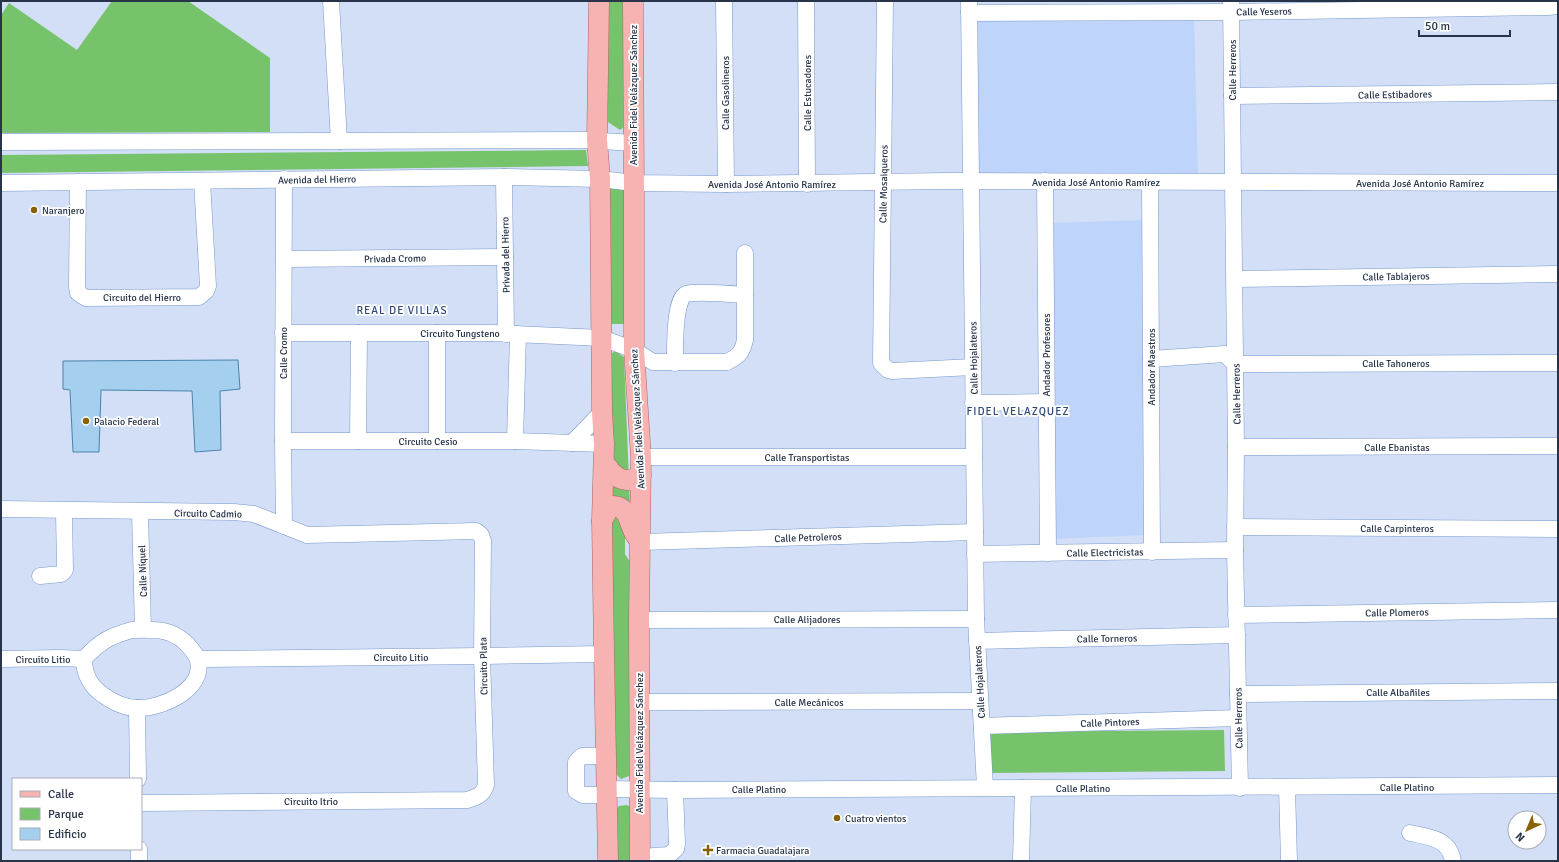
<svg xmlns="http://www.w3.org/2000/svg" width="1559" height="862" font-family="Signika,sans-serif">
	<style>
		.built { fill: #bed4fa }
		.green { fill: #77c36b }
		.building { fill: #a5cfef; stroke: #4a83ab }
		.lines { fill: none; stroke-linecap: round; stroke-linejoin: round }
		.minor-casing { stroke: #7897cc; stroke-width: 17 }
		.major-casing { stroke: #ab646b; stroke-width: 21 }
		.minor { stroke: #fff; stroke-width: 16 }
		.major { stroke: #f7b2b2; stroke-width: 20 }
		.poi-dot { fill: #886100; stroke: #fff; stroke-width: 1.5 }
		.labels { text-anchor: middle; stroke-width: 3.5; stroke-linejoin: round; paint-order: stroke }
		.street-label { font-size: 10px; fill: #263349; stroke: #fff }
		.poi-label { font-size: 10px; fill: #263349; stroke: #fff; text-anchor: start }
		.neighbourhood-label { font-size: 11px; letter-spacing: 1px; fill: #2e4978; stroke: #fff }
	</style>
	<rect width="100%" height="100%" fill="#d2dff6"/>
	<g class="built">
		<path d="M1194 18 1198 176 977 173 975 19Z"/>
		<path d="M1147 220 1144 535 1053 539 1052 223Z"/>
	</g>
	<g class="green">
		<path d="M112 1H188L270 58V132L1 133V15L9 3 77 50Z"/>
		<path d="M608 1H628L627 125 620 130 608 122Z"/>
		<path d="M586 150 588 166 1 173V155Z"/>
		<path d="M610 189H630L628 324H609Z"/>
		<path d="M615 351 624 357 630 506 610 501 607 357Z"/>
		<path d="M619 512 625 517V554L630 562 632 775 621 779 613 771 611 519Z"/>
		<path d="M1224 730 1225 771 988 773 987 732Z"/>
		<path d="M627 805 632 808V861H613V813L619 806Z"/>
	</g>
	<path class="building" d="M238 360 240 389 220 391 221 450 195 452 192 391 101 390 99 452H73L70 390 63 389V361Z"/>
	<g class="lines">
		<g class="minor-casing">
			<g id="minor">
				<path d="M331 1 339 141"/>
				<path d="M724 1 726 184"/>
				<path d="M806 1 807 184"/>
				<path d="M885 1 881 363 888 370 892 371 973 367"/>
				<path d="M969 1 976 619 985 787"/>
				<path d="M1231 1 1236 447 1235 550 1240 788"/>
				<path d="M969 13 1232 12 1548 7 1558 6"/>
				<path d="M1232 96 1558 92"/>
				<path d="M1 142 585 140 634 143"/>
				<path d="M504 177 506 334"/>
				<path d="M284 179 283 441 284 526"/>
				<path d="M1045 181 1048 553"/>
				<path d="M78 182 77 287 78 293 86 298 199 297 206 291 208 286 202 181"/>
				<path d="M1150 182 1152 552"/>
				<path d="M1 183 504 177 600 179 634 183 726 184 947 181 1558 183"/>
				<path d="M284 259 505 257"/>
				<path d="M1235 279 1558 274"/>
				<path d="M283 333H492L602 338 634 350 653 362H727C739 356 742 353 745 340V253"/>
				<path d="M1151 359 1225 354 1235 364 1558 363"/>
				<path d="M675 363C675 351 674 298 686 294 697 291 732 294 745 295"/>
				<path d="M973 403 1046 402"/>
				<path d="M283 441H515L604 444"/>
				<path d="M358 441 359 333"/>
				<path d="M437 441V333"/>
				<path d="M515 441 518 334"/>
				<path d="M572 443 602 412"/>
				<path d="M1236 447 1558 446"/>
				<path d="M641 457H974"/>
				<path d="M1 509 234 512 254 514 307 535 476 531 481 535 483 541 482 656 486 785C483 795 477 797 467 800L141 803"/>
				<path d="M140 512 143 629"/>
				<path d="M1235 527 1558 529"/>
				<path d="M641 542 975 532"/>
				<path d="M975 554 1235 550"/>
				<path d="M40 576 61 574 65 570 64 511"/>
				<path d="M1236 615 1558 610"/>
				<path d="M639 620 976 619"/>
				<path d="M132 630C156 629 176 628 192 650 194 653 197 656 198 660 205 690 161 709 137 708 124 708 113 702 103 695 91 687 84 674 84 659 99 642 110 636 132 630Z"/>
				<path d="M977 641 1237 635"/>
				<path d="M1 659 61 658 84 659"/>
				<path d="M198 659 482 656 604 654"/>
				<path d="M1238 694 1558 691"/>
				<path d="M639 702 980 701"/>
				<path d="M137 708 138 779"/>
				<path d="M982 726 1238 718"/>
				<path d="M605 756H582L576 762V791L583 795H607"/>
				<path d="M1287 788 1289 861"/>
				<path d="M607 789 675 790 1558 785"/>
				<path d="M1410 833C1429 837 1449 838 1453 861"/>
				<path d="M139 849V861"/>
				<path d="M640 857 669 855 676 849 677 844 675 790"/>
				<path d="M1021 861 1023 788"/>
			</g>
		</g>
		<g class="major-casing">
			<g id="major">
				<path d="M599 1 597 140 600 179 602 412 604 444 602 521 604 654 608 861"/>
				<path d="M633 1 634 192V350L641 457 639 620 640 861"/>
				<path d="M604 462C613 477 624 486 641 475"/>
				<path d="M602 521 608 510 613 506C631 507 628 526 637 537"/>
			</g>
		</g>
		<use href="#minor" class="minor"/>
		<use href="#major" class="major"/>
	</g>
	<g class="poi-dot">
		<circle cx="34" cy="210" r="4"/>
		<circle cx="86" cy="421" r="4"/>
		<circle cx="837" cy="818" r="4"/>
		<path d="M706 844h4v4h4v4h-4v4h-4v-4h-4v-4h4z"/>
	</g>
	<g class="labels">
		<g class="street-label">
			<text transform="translate(1264 11) rotate(-1)" y="4">Calle Yeseros</text>
			<text transform="translate(1232 70) rotate(-90)" y="4">Calle Herreros</text>
			<text transform="translate(725 93) rotate(-90)" y="4">Calle Gasolineros</text>
			<text transform="translate(807 93) rotate(-90)" y="4">Calle Estucadores</text>
			<text transform="translate(1395 94) rotate(-1)" y="4">Calle Estibadores</text>
			<text transform="translate(633 95) rotate(-90)" y="4">Avenida Fidel Velázquez Sánchez</text>
			<text transform="translate(317 179) rotate(-1)" y="4">Avenida del Hierro</text>
			<text x="1096" y="186">Avenida José Antonio Ramírez</text>
			<text x="1420" y="187">Avenida José Antonio Ramírez</text>
			<text x="772" y="188">Avenida José Antonio Ramírez</text>
			<text transform="translate(883 184) rotate(-89)" y="4">Calle Mosaiqueros</text>
			<text transform="translate(505 255) rotate(-91)" y="4">Privada del Hierro</text>
			<text transform="translate(395 258) rotate(-1)" y="4">Privada Cromo</text>
			<text transform="translate(1396 276) rotate(-1)" y="4">Calle Tablajeros</text>
			<text x="142" y="301">Circuito del Hierro</text>
			<text x="460" y="337">Circuito Tungsteno</text>
			<text transform="translate(283 353) rotate(-90)" y="4">Calle Cromo</text>
			<text transform="translate(1046 355) rotate(-90)" y="4">Andador Profesores</text>
			<text transform="translate(973 358) rotate(-91)" y="4">Calle Hojalateros</text>
			<text x="1396" y="367">Calle Tahoneros</text>
			<text transform="translate(1151 367) rotate(-90)" y="4">Andador Maestros</text>
			<text transform="translate(1236 394) rotate(-91)" y="4">Calle Herreros</text>
			<text transform="translate(637 419) rotate(-93)" y="4">Avenida Fidel Velázquez Sánchez</text>
			<text x="428" y="445">Circuito Cesio</text>
			<text x="1397" y="451">Calle Ebanistas</text>
			<text x="807" y="461">Calle Transportistas</text>
			<text transform="translate(208 513) rotate(1)" y="4">Circuito Cadmio</text>
			<text x="1397" y="532">Calle Carpinteros</text>
			<text transform="translate(808 537) rotate(-2)" y="4">Calle Petroleros</text>
			<text transform="translate(1105 552) rotate(-1)" y="4">Calle Electricistas</text>
			<text transform="translate(142 571) rotate(-92)" y="4">Calle Níquel</text>
			<text transform="translate(1397 612) rotate(-1)" y="4">Calle Plomeros</text>
			<text x="807" y="623">Calle Alijadores</text>
			<text transform="translate(1107 638) rotate(-1)" y="4">Calle Torneros</text>
			<text x="401" y="661">Circuito Litio</text>
			<text x="43" y="663">Circuito Litio</text>
			<text transform="translate(483 666) rotate(-91)" y="4">Circuito Plata</text>
			<text transform="translate(979 682) rotate(-93)" y="4">Calle Hojalateros</text>
			<text x="1398" y="696">Calle Albañiles</text>
			<text x="809" y="706">Calle Mecánicos</text>
			<text transform="translate(1238 718) rotate(-91)" y="4">Calle Herreros</text>
			<text transform="translate(1110 722) rotate(-2)" y="4">Calle Pintores</text>
			<text transform="translate(639 743) rotate(-90)" y="4">Avenida Fidel Velázquez Sánchez</text>
			<text x="1407" y="791">Calle Platino</text>
			<text x="1083" y="792">Calle Platino</text>
			<text x="759" y="793">Calle Platino</text>
			<text x="311" y="805">Circuito Itrio</text>
		</g>
		<g class="poi-label">
			<text x="42" y="214">Naranjero</text>
			<text x="94" y="425">Palacio Federal</text>
			<text x="845" y="822">Cuatro vientos</text>
			<text x="716" y="854">Farmacia Guadalajara</text>
		</g>
		<g class="neighbourhood-label">
			<text x="402" y="314">REAL DE VILLAS</text>
			<text x="1018" y="415">FIDEL VELAZQUEZ</text>
		</g>
	</g>
	<rect width="1559" height="862" fill="none" stroke="#263349" stroke-width="4"/>
	<rect x="12" y="778" width="130" height="72" fill="#ffffff" stroke="#a8adb6"/>
	<rect x="20" y="791" width="20" height="6" fill="#f7b2b2" stroke="#a8adb6"/>
	<text x="48" y="798" font-size="12" fill="#263349">Calle</text>
	<rect x="20" y="808" width="20" height="12" fill="#77c36b" stroke="#a8adb6"/>
	<text x="48" y="818" font-size="12" fill="#263349">Parque</text>
	<rect x="20" y="828" width="20" height="12" fill="#a5cfef" stroke="#a8adb6"/>
	<text x="48" y="838" font-size="12" fill="#263349">Edificio</text>
	<g transform="translate(1527 830) rotate(224)"><circle r="19" fill="#ffffff" stroke="#a8adb6"/>
	<path d="M0-3L7 15L0 10L-7 15Z" fill="#886100"/>
	<text y="-6" font-size="11" font-weight="bold" text-anchor="middle" fill="#263349">N</text>
	</g>
	<path d="M1419 30v6h91v-6" fill="none" stroke="#263349" stroke-width="2"/>
	<text x="1425" y="30" font-size="12" fill="#263349" stroke="#ffffff" stroke-width="3" paint-order="stroke">50 m</text>
</svg>
